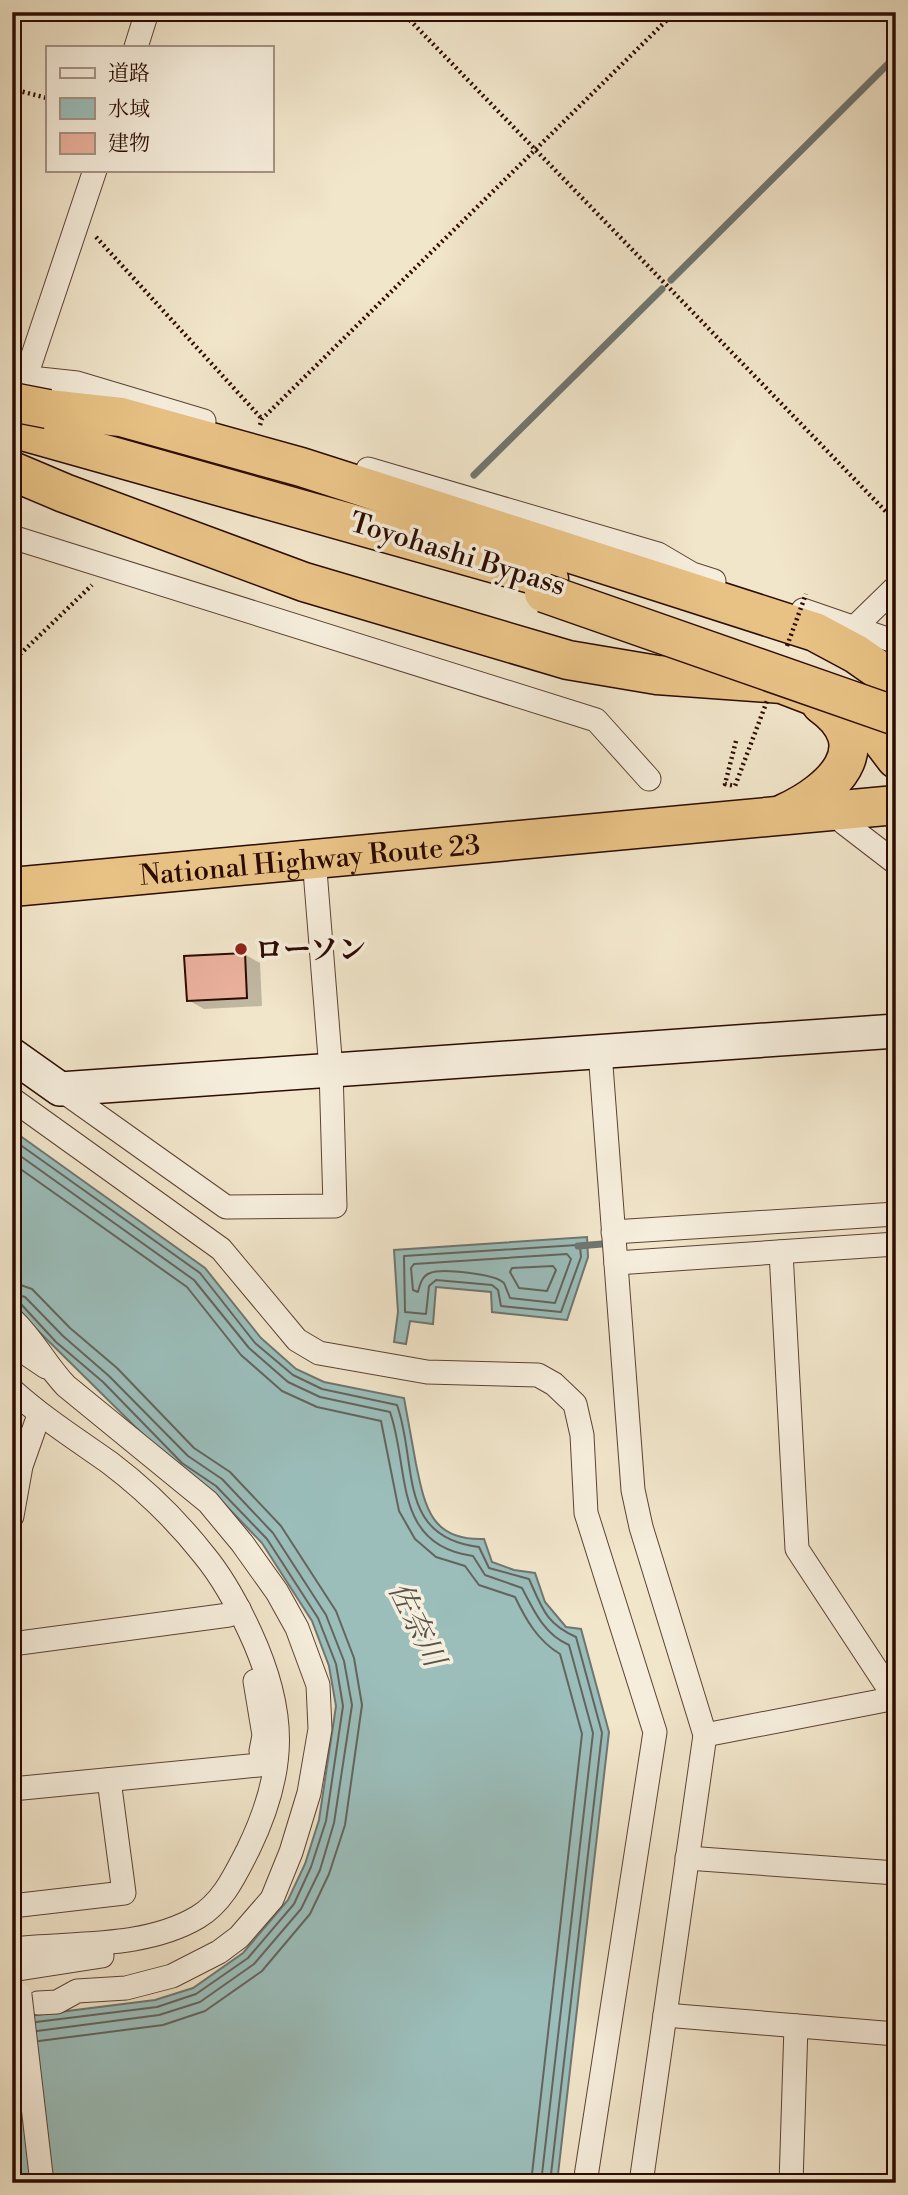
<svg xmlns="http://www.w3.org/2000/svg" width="908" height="2195" font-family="'Libre Bodoni','Noto Serif JP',serif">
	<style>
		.water { fill: #9bbebb; stroke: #6f7671; stroke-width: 2 }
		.shadow { fill: #0003 }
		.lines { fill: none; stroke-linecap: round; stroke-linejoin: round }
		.shore { stroke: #64645e; stroke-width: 2 }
		.stream { stroke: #6f7671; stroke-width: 7 }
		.building { fill: #ebb19e; stroke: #2c0b01; stroke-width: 2 }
		.street-casing { stroke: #5d4233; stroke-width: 25 }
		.secondary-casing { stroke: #2c0b01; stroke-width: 36 }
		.highway-casing { stroke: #2c0b01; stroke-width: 41 }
		.path { stroke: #2c0b01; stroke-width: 4.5; stroke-dasharray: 2 3.5; stroke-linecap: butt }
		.street { stroke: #f6eedd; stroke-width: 23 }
		.secondary { stroke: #f6eedd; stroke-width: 33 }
		.highway { stroke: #e8c285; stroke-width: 38 }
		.street-bridge-casing { stroke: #5d4233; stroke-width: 25; stroke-linecap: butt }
		.highway-bridge-casing { stroke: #2c0b01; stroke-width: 41; stroke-linecap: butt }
		.path-bridge { stroke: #2c0b01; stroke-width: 4.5; stroke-dasharray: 2 3.5; stroke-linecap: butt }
		.street-bridge { stroke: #f6eedd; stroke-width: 23 }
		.highway-bridge { stroke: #e8c285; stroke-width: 38 }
		.poi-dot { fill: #8f2418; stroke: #f6eedd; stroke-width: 2.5 }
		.labels { text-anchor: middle; stroke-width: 7; stroke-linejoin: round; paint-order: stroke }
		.street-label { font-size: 28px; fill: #2c0b01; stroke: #f6eedd }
		.poi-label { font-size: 28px; font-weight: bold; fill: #2c0b01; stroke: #f6eedd; text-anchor: start }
		.water-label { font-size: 30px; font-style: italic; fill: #58534b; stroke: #f6eedd }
	</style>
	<rect width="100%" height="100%" fill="#f1e5ca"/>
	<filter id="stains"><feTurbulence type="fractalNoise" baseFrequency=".00286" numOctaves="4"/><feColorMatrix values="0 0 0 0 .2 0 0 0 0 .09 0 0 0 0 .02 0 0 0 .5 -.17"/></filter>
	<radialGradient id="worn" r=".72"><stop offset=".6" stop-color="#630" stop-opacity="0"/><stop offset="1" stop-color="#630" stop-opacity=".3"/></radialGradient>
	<g class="water">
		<path d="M12 1130 205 1268 261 1338 296 1369 324 1382 404 1398C408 1420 412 1442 416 1464 425 1507 431 1541 484 1539L492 1562 514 1570 535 1573 545 1602 566 1627 581 1629 609 1732 557 2183H12V2018L155 2000 193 1988 243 1953 288 1900 305 1864 319 1820 336 1706 329 1666 312 1621 262 1543 212 1491 178 1469 12 1305Z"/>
		<path d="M587 1237 588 1257 567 1320 492 1312 491 1292 436 1287 433 1324 410 1321 406 1344 394 1342 398 1312 394 1250Z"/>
	</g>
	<path class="shadow" d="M244 954 260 963 262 1006 204 1009 188 1000Z"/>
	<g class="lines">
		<g class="shore">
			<path d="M12 1139 200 1273 255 1343 293 1375 322 1389 397 1405C418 1464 396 1537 479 1547L489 1568 529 1579C542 1608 546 1624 576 1637L602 1733 550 2183"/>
			<path d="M12 1150 194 1280 249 1348 288 1382 320 1397 390 1412C410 1469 392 1545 473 1556L485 1575 522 1588C534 1611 544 1634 569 1645L593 1733 541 2183"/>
			<path d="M12 1163 187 1287 241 1355 282 1391 317 1407 381 1421 399 1511 415 1539 436 1557 465 1566 479 1585 515 1597C526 1620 538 1641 560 1654L582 1734 531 2183"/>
			<path d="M577 1245 580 1247 581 1257 561 1312 501 1306 498 1290 492 1285 436 1280 429 1286 426 1314 405 1312 404 1256Z"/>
			<path d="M567 1254 571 1259 555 1303 510 1298 504 1283C495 1274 442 1268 430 1273 422 1276 420 1284 418 1292L413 1290 411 1268 414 1264Z"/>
			<path d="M553 1266 556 1270 547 1291 519 1288 510 1272 512 1268Z"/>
			<path d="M12 1282 32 1289 70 1328 117 1368 194 1448 230 1472 281 1526 336 1611 354 1658 362 1705 345 1825 329 1874 310 1914 262 1971 205 2011 163 2025 39 2041"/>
			<path d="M12 1293 25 1297 63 1336 109 1376 188 1456 222 1479 273 1533 326 1615 344 1661 352 1705 334 1823 320 1870 301 1909 254 1964 200 2002 159 2015 37 2031"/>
			<path d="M12 1301 20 1303 56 1342 103 1382 182 1463 216 1486 267 1539 318 1618 336 1664 343 1706 326 1821 311 1867 294 1904 248 1958 196 1994 157 2007 36 2022"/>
		</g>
		<g class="stream">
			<path d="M671 280 896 56"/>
			<path d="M474 475 662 289"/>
			<path d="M578 1246 602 1244"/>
		</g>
	</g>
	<path class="building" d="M245 953 247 998 187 1001 184 956Z"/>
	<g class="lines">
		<g class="street-casing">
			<g id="street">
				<path d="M136 47 147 12"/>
				<path d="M12 376 77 383 204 421"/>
				<path d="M21 391 95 170"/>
				<path d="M368 469 658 554 692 574 714 581"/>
				<path d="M12 537 596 720 649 779"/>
				<path d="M803 610 896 642"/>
				<path d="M856 626 896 587"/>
				<path d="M844 823 896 863"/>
				<path d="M600 1052 633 1490 641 1527 705 1735 641 2183"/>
				<path d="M60 1089 226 1207 335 1206 331 1070 314 858"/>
				<path d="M12 1099 221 1249 297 1340 319 1353 427 1372 538 1375 554 1384 575 1404 582 1435 586 1513 655 1732 585 2183"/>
				<path d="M613 1232 896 1214"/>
				<path d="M781 1252 797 1549 895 1698"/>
				<path d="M616 1263 896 1244"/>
				<path d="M12 1319C35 1341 45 1364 66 1386L208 1502 242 1543 277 1592 297 1628 318 1685 320 1729 309 1793 291 1852 272 1899 239 1937 219 1952 172 1976 126 1988 77 1991 57 2002 38 2003"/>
				<path d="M12 1344 46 1367"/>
				<path d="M12 1390C43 1418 76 1439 110 1463 143 1488 178 1522 204 1555 223 1578 238 1606 250 1632 287 1712 287 1770 248 1850 235 1875 223 1902 198 1917 144 1949 73 1942 12 1949"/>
				<path d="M12 1516 21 1466 39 1415"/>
				<path d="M12 1644 229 1615 239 1609"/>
				<path d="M255 1681 264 1735 261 1751"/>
				<path d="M705 1735 896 1698"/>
				<path d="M12 1789 259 1765"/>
				<path d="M687 1858 896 1873"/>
				<path d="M12 1906 124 1893 109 1780"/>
				<path d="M12 1970 102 1956"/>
				<path d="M665 2015 896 2034"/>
				<path d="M791 2183 796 2026"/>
			</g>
		</g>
		<g class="secondary-casing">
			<path id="secondary" d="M12 1055 60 1089 896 1031"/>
		</g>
		<g class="highway-casing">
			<g id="highway">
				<path d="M48 409 121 417 301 467 815 632 856 654 896 682"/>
				<path d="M12 428 549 579"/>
				<path d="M12 471 64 493 304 582 568 660 657 675 782 684 829 702 860 721 880 738 896 759"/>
				<path d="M785 813C831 792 881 747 821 704"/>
				<path id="s1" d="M12 887 896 805"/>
			</g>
		</g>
		<g class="path">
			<path d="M402 12 896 522"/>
			<path d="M12 89 47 98"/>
			<path d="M96 237 262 419"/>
			<path d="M260 425 262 419 675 12"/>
			<path d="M12 662 92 585"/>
		</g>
		<use href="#street" class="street"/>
		<use href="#secondary" class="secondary"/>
		<use href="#highway" class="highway"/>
		<g class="street-bridge-casing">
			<path id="street-bridge" d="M20 1995 42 2183"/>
		</g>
		<g class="highway-bridge-casing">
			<g id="highway-bridge">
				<path d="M12 402 48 409"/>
				<path d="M544 593 896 716"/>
			</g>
		</g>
		<g class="path-bridge">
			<path d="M787 646 806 594"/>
			<path d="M736 741 725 784 735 786 767 701"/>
		</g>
		<use href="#street-bridge" class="street-bridge"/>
		<use href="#highway-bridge" class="highway-bridge"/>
	</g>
	<circle class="poi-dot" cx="241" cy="949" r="7"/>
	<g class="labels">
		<g class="street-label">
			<text transform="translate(458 553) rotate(17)" y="10">Toyohashi Bypass</text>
			<text dy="10" stroke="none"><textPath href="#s1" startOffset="299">National Highway Route 23</textPath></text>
		</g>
		<g class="poi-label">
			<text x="255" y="959">ローソン</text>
		</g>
		<g class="water-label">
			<text transform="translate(417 1624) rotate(64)" y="10">佐奈川</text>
		</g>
	</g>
	<rect width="908" height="2195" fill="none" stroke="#f1e5ca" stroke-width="42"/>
	<rect x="14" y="14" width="880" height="2167" fill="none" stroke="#2c0b01" stroke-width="3.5"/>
	<rect x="21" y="21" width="866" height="2153" fill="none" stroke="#2c0b01" stroke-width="2"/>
	<rect x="46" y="46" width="228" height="126" fill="#f6eedd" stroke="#a59385" stroke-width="2"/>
	<rect x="60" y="68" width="35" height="10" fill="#f6eedd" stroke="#a59385" stroke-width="2"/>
	<text x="108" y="80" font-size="21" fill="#2c0b01">道路</text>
	<rect x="60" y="98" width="35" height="21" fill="#9bbebb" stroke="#a59385" stroke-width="2"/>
	<text x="108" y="116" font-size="21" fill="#2c0b01">水域</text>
	<rect x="60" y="133" width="35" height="21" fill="#ebb19e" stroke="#a59385" stroke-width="2"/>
	<text x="108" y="150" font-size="21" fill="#2c0b01">建物</text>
	<rect width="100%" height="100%" filter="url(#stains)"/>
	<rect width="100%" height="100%" fill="url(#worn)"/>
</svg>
